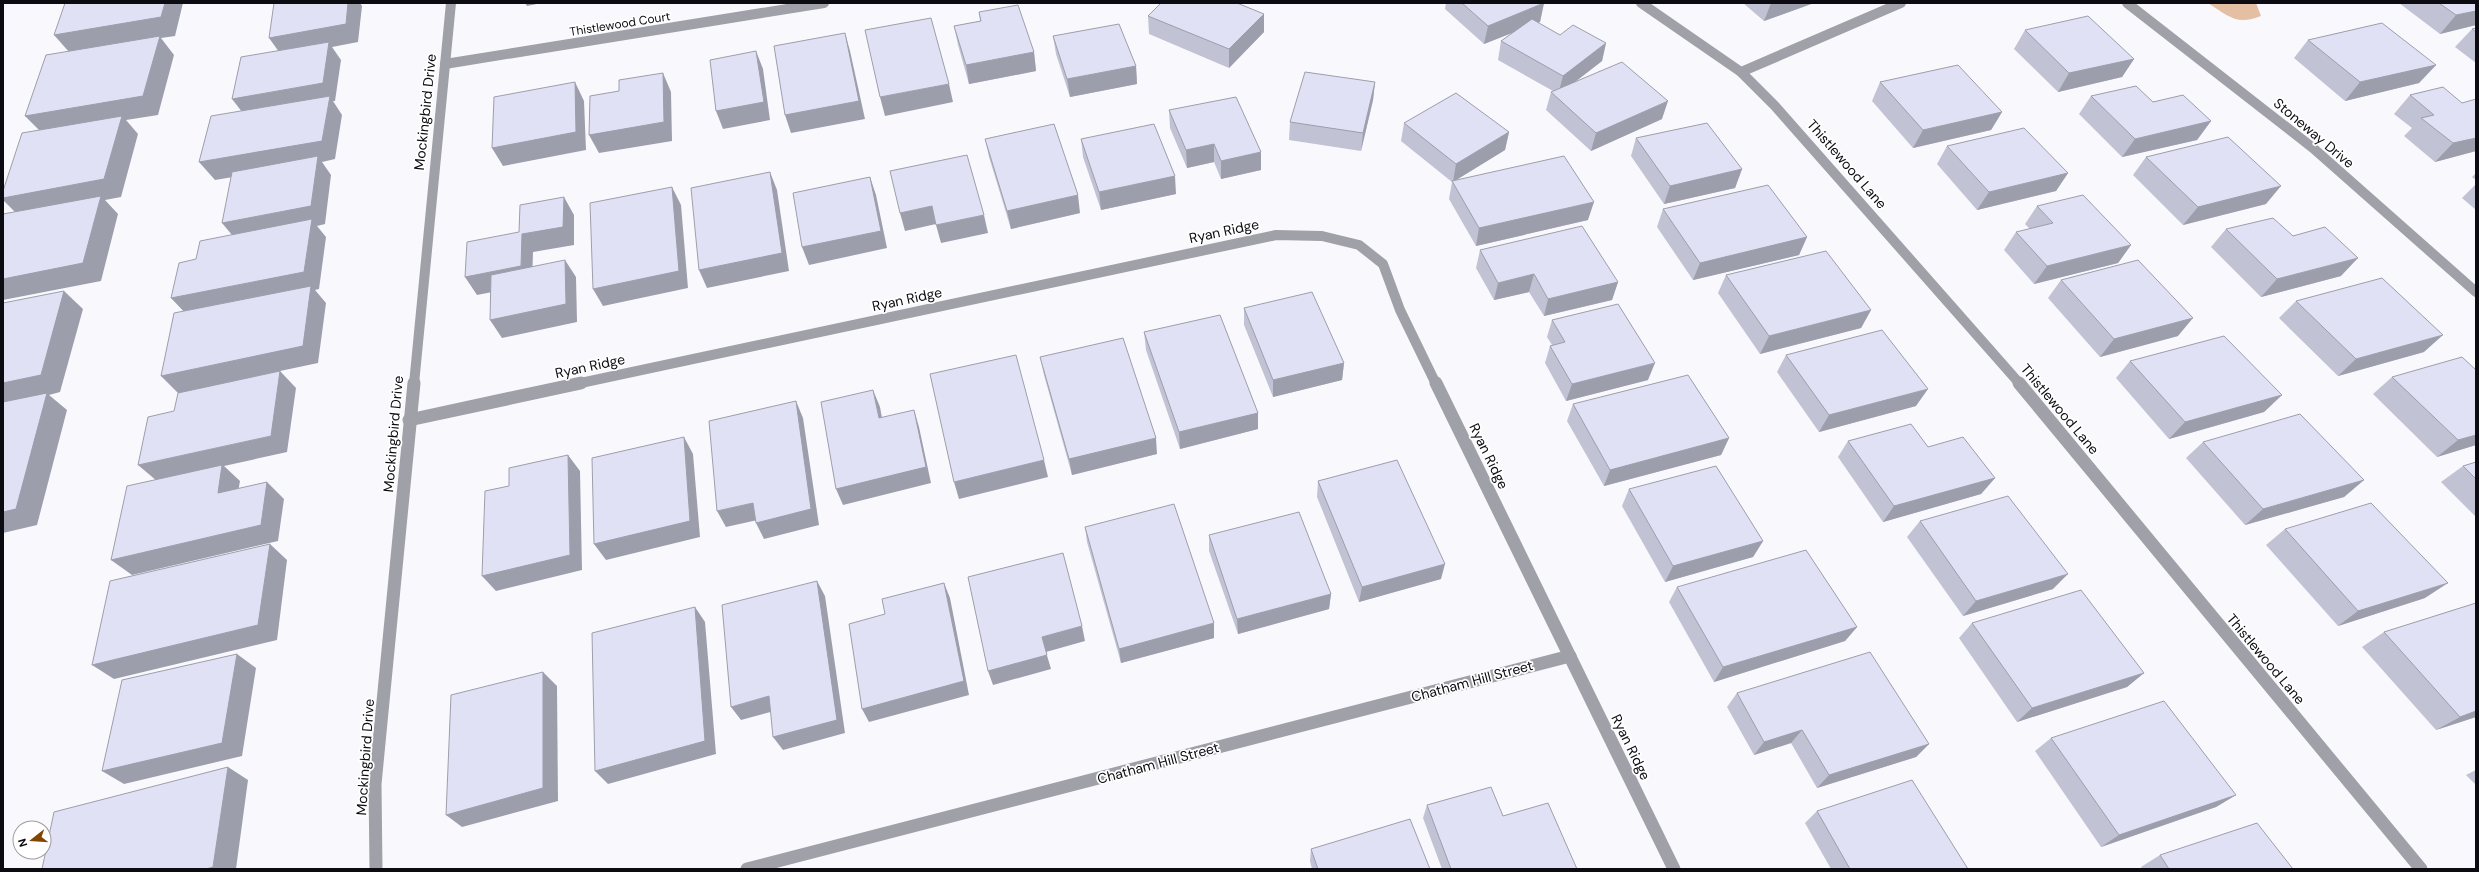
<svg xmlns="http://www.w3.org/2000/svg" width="2479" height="872" font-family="'DM Sans',sans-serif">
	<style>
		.green { fill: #e4bfa3 }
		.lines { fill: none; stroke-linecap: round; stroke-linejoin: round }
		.street-far1 { stroke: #a0a0a9; stroke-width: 10 }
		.street { stroke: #a0a0a9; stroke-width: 13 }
		.wall { fill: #c1c2d3 }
		.shaded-wall { fill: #9d9eac }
		.building { fill: #e0e1f5; stroke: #9d9eac }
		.labels { text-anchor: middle; stroke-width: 3.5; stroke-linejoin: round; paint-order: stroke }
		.far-street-label { font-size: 12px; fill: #0b0b11; stroke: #fff }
		.street-label { font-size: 14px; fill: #0b0b11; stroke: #fff }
	</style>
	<rect width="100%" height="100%" fill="#f9f9fd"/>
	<path class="green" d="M2208 3H2256L2261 16C2237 26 2228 16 2208 3Z"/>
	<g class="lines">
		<g class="street-far1">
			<path d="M1641 3 1741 72 1775 106 2020 384"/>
			<path d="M2127 3 2313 148 2476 292"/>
			<path d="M445 64 824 3"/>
			<path d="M1741 72 1901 3"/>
			<path d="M414 384 451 3"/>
			<path d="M576 384 1276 235 1322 236 1359 245 1383 264 1400 310 1436 384"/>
		</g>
		<g class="street">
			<path d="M1436 383 1674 869"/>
			<path d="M2019 383 2421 869"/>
			<path d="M409 420 581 383"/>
			<path d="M376 869 375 784 414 383"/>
			<path d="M747 869 1570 656"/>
		</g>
	</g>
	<g class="wall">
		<path d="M1446 3H1544L1540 22 1538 23 1560 35 1606 43 1602 61 1575 82 1662 119 1591 151 1546 110 1551 92 1553 91 1498 60 1501 41 1514 32 1484 44 1445 9Z"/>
		<path d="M1743 3H1814L1764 21Z"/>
		<path d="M2399 3H2476V25L2440 34Z"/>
		<path d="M979 12 1034 52 1036 71 969 84 958 45 954 26 980 21Z"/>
		<path d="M1264 14V32L1229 68 1149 34 1148 16Z"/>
		<path d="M2476 28V63L2455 47 2472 29Z"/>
		<path d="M2025 30 2134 59 2122 77 2058 92 2014 49Z"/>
		<path d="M1053 36 1136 66 1137 84 1070 97 1056 54Z"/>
		<path d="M2308 40 2436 65 2419 83 2345 101 2294 58Z"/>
		<path d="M1375 82 1373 100 1361 151 1289 140 1290 122Z"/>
		<path d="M1880 82 2002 112 1991 130 1913 148 1872 101Z"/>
		<path d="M2443 87 2476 151 2435 162 2404 136 2412 128 2394 114 2410 95Z"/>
		<path d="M2091 96 2153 102 2211 121 2197 140 2122 157 2079 114Z"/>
		<path d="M1169 110 1261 152V170L1221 179 1214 162 1187 168 1170 128Z"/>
		<path d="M1404 123 1509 132 1505 150 1456 180 1588 220 1476 246 1449 199 1452 182 1401 141Z"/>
		<path d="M1636 138 1742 169 1735 188 1664 204 1631 156Z"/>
		<path d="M985 139 1080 213 1011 229 989 157Z"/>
		<path d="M1081 139 1176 194 1101 210 1083 157Z"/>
		<path d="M1947 146 2068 173 2056 191 1977 210 1937 164Z"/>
		<path d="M2146 157 2266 204 2183 225 2133 175Z"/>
		<path d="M2476 173V180L2472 177Z"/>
		<path d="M2476 184V210L2462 198Z"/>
		<path d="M2037 206 2131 245 2118 263 2034 284 2004 250 2016 232 2030 229 2025 224Z"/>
		<path d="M1663 209 1807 237 1799 255 1693 280 1657 227Z"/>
		<path d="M2226 229 2293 236 2341 276 2261 297 2211 247Z"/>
		<path d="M1480 250 1618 282 1612 300 1544 316 1529 292 1494 300 1476 268Z"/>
		<path d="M1726 275 1871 310 1861 328 1760 354 1718 293Z"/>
		<path d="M2061 280 2178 336 2100 357 2048 298Z"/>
		<path d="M2296 301 2424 352 2338 376 2279 318Z"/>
		<path d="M1244 308 1344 363 1342 380 1273 397 1244 325Z"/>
		<path d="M1552 320 1648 380 1566 401 1545 363 1550 346 1552 345 1547 337Z"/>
		<path d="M1144 332 1258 413V429L1180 449 1146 350Z"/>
		<path d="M1786 355 1916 406 1819 432 1777 372Z"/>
		<path d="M1040 357 1157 454 1072 475 1044 375Z"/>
		<path d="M2130 361 2282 395 2264 412 2169 439 2116 378Z"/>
		<path d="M2476 370V445L2437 457 2373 394 2392 377Z"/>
		<path d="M1573 404 1729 438 1721 455 1604 486 1567 421Z"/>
		<path d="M1848 441 1928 447 1995 478 1981 494 1883 522 1838 457Z"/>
		<path d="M2203 442 2364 480 2344 497 2245 525 2186 458Z"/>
		<path d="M2476 462V517L2441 482 2463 466Z"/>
		<path d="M1318 481 1441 579 1359 602 1317 497Z"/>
		<path d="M1629 489 1763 541 1753 557 1665 582 1622 506Z"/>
		<path d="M1920 521 2053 589 1963 616 1907 537Z"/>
		<path d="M1085 527 1214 638 1121 663 1087 542Z"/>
		<path d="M2285 529 2425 598 2338 626 2266 545Z"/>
		<path d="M1209 535 1331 594 1329 609 1238 634 1209 551Z"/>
		<path d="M1677 587 1857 627 1845 641 1714 682 1669 602Z"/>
		<path d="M2476 603V717L2436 730 2362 647 2384 632Z"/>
		<path d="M1972 623 2144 673 2127 687 2017 722 1959 638Z"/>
		<path d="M1737 693 1929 744 1916 757 1817 788 1791 743 1754 755 1727 707Z"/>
		<path d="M2051 738 2236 795 2216 807 2101 847 2035 751Z"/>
		<path d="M2476 770V785L2466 775Z"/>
		<path d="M1427 805 1503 816 1577 869H1442L1423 818Z"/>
		<path d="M1817 811 1968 869H1831L1805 823Z"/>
		<path d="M1311 849 1430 869H1312L1310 861Z"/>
		<path d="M2160 855 2293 869H2142L2141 867Z"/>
	</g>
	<g class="shaded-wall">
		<path d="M165 3H183L175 36 161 38 174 55 158 115 126 120 138 134 121 197 105 200 118 214 101 281 3 300V279L19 216 3 200V198L43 134 25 116 70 53 54 35Z"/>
		<path d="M348 3H360L362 6 358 42 332 47 341 60 335 101H333L342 115 335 159 322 162 331 175 325 224 317 226 326 237 319 289 315 290 326 303 318 363 280 371 296 388 287 452 224 466 240 481 235 509 157 481 138 465 271 436 178 393 161 376 188 316 171 298 237 241 222 223 317 163 215 180 199 162 246 117 232 99 282 56 269 38Z"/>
		<path d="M525 3H542L527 6Z"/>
		<path d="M1544 3 1540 22 1484 44 1488 26Z"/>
		<path d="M1771 3H1814L1764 21Z"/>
		<path d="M2476 11V25L2440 34 2456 15Z"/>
		<path d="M1264 14V32L1229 68V49Z"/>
		<path d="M845 33 850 51 865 119 791 133 785 115Z"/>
		<path d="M1606 43 1602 61 1558 95 1563 76Z"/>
		<path d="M756 51 763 69 770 120 723 129 716 111Z"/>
		<path d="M1034 52 1036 71 969 84 966 65Z"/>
		<path d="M2134 59 2122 77 2058 92 2069 73Z"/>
		<path d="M2436 65 2419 83 2345 101 2360 82Z"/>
		<path d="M1136 66 1137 84 1070 97 1067 79Z"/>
		<path d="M663 73 671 92 672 141 599 153 589 135Z"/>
		<path d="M575 82 584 101 586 150 503 166 492 148Z"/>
		<path d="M1375 82 1373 100 1361 151 1363 133Z"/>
		<path d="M949 84 953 102 885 116 880 97Z"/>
		<path d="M1668 101 1662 119 1591 151 1596 133Z"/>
		<path d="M2002 112 1991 130 1913 148 1923 130Z"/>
		<path d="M2211 121 2197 140 2122 157 2135 139Z"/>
		<path d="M1509 132 1505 150 1453 182 1456 164Z"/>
		<path d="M2476 138V151L2435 162 2453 143Z"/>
		<path d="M1214 144V162L1187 168 1186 150Z"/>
		<path d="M1261 152V170L1221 179V161Z"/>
		<path d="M1742 169 1735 188 1664 204 1670 186Z"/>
		<path d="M770 172 777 190 789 271 707 288 699 270Z"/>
		<path d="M2068 173 2056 191 1977 210 1989 192Z"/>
		<path d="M1175 176 1176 194 1101 210 1099 192Z"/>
		<path d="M870 177 876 195 887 248 809 265 802 247Z"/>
		<path d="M2281 186 2266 204 2183 225 2198 207Z"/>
		<path d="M672 187 681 205 688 288 603 306 593 289Z"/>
		<path d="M1078 195 1080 213 1011 229 1007 211Z"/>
		<path d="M564 197 574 215V245L533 252 532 284 477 295 465 277 522 234Z"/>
		<path d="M1594 202 1588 220 1476 246 1479 228Z"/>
		<path d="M932 206 936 224 905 231 900 213Z"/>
		<path d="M984 215 988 233 941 243 936 225Z"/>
		<path d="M1807 237 1799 255 1693 280 1700 263Z"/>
		<path d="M2131 245 2118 263 2034 284 2047 266Z"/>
		<path d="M2358 258 2341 276 2261 297 2277 279Z"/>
		<path d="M565 260 576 277 577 322 502 338 490 320Z"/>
		<path d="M1534 274 1529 292 1494 300 1498 283Z"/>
		<path d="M1618 282 1612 300 1544 316 1548 299Z"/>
		<path d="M64 291 83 309 60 392 49 395 67 410 37 525 3 533V383Z"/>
		<path d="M1871 310 1861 328 1760 354 1769 336Z"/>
		<path d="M2193 318 2178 336 2100 357 2114 339Z"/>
		<path d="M2443 335 2424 352 2338 376 2356 359Z"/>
		<path d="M1344 363 1342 380 1273 397V380Z"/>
		<path d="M1655 363 1648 380 1566 401 1572 384Z"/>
		<path d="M1928 389 1916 406 1819 432 1829 415Z"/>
		<path d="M873 390 880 407 885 435 879 418Z"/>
		<path d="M2282 395 2264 412 2169 439 2185 422Z"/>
		<path d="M796 401 803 418 819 525 764 539 756 523Z"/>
		<path d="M914 410 919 427 931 483 843 505 836 489Z"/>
		<path d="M1258 413V429L1180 449 1179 432Z"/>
		<path d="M2476 435V445L2437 457 2458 440Z"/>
		<path d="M684 437 693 454 700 537 606 560 594 544Z"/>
		<path d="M1156 438 1157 454 1072 475 1069 459Z"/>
		<path d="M1729 438 1721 455 1604 486 1610 470Z"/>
		<path d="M568 455 580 471 582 570 496 591 482 576Z"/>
		<path d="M1044 460 1048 477 959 499 954 482Z"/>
		<path d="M1995 478 1981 494 1883 522 1894 506Z"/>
		<path d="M2364 480 2344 497 2245 525 2263 509Z"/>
		<path d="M267 482 284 499 278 541 132 575 111 560Z"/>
		<path d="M753 503 762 519 726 527 717 511Z"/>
		<path d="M1763 541 1753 557 1665 582 1673 566Z"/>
		<path d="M270 544 287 560 277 640 114 679 92 665Z"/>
		<path d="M1445 564 1441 579 1359 602 1362 587Z"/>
		<path d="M2068 574 2053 589 1963 616 1976 601Z"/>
		<path d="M817 581 825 596 845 733 783 750 773 737Z"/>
		<path d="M944 583 950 598 969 695 869 722 862 709Z"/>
		<path d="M2448 583 2425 598 2338 626 2358 611Z"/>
		<path d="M1331 594 1329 609 1238 634 1237 619Z"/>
		<path d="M695 607 705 622 716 754 608 784 595 771Z"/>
		<path d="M1214 623V638L1121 663 1119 649Z"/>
		<path d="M1082 626 1085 641 1046 652 1051 669 993 685 988 671 1042 637Z"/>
		<path d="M1857 627 1845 641 1714 682 1723 667Z"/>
		<path d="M237 654 256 668 242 756 124 784 102 771Z"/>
		<path d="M543 672 557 686 558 801 462 827 446 815Z"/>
		<path d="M2144 673 2127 687 2017 722 2032 708Z"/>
		<path d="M769 696 778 710 741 720 731 707Z"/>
		<path d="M2476 711V717L2436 730 2460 717Z"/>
		<path d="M1802 730 1791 743 1754 755 1764 742Z"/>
		<path d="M1929 744 1916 757 1817 788 1829 775Z"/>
		<path d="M228 767 248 780 236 869H206Z"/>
		<path d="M2236 795 2216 807 2101 847 2119 835Z"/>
	</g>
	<g class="building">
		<path d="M65 3H165L161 17 54 35Z"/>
		<path d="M274 3H348L346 24 269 38Z"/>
		<path d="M1161 3H1237L1264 14 1229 49 1148 16Z"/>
		<path d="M1462 3H1544L1488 26Z"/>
		<path d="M2439 3H2476V11L2456 15Z"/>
		<path d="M1018 5 1034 52 966 65 954 26 981 21 979 12Z"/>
		<path d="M2088 16 2134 59 2069 73 2025 30Z"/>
		<path d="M931 18 949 84 880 97 865 30Z"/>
		<path d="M1532 19 1560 35 1573 25 1606 43 1563 76 1501 41Z"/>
		<path d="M2382 23 2436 65 2360 82 2308 40Z"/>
		<path d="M1119 24 1136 66 1067 79 1053 36Z"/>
		<path d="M2476 28V32L2472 29Z"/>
		<path d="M845 33 859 101 785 115 774 46Z"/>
		<path d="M160 36 143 96 25 116 46 55Z"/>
		<path d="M329 42 323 83 232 99 241 57Z"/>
		<path d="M756 51 764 102 716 111 710 60Z"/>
		<path d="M1622 62 1668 101 1596 133 1551 92Z"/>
		<path d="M1958 65 2002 112 1923 130 1880 82Z"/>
		<path d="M1305 72 1375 82 1363 133 1290 122Z"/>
		<path d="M663 73 664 122 589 135 590 96 619 91V80Z"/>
		<path d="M575 82 576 132 492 148 494 97Z"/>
		<path d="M2136 86 2153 102 2183 95 2211 121 2135 139 2091 96Z"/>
		<path d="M2443 87 2462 103 2476 99V138L2453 143 2421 118 2434 115 2410 95Z"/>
		<path d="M1456 93 1509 132 1456 164 1404 123Z"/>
		<path d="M330 96 322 141 199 162 211 116Z"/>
		<path d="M1236 97 1261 152 1221 161 1214 144 1186 150 1169 110Z"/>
		<path d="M122 116 104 179 3 198V191L22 133Z"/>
		<path d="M1707 123 1742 169 1670 186 1636 138Z"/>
		<path d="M1054 124 1078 195 1007 211 985 139Z"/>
		<path d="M1154 124 1175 176 1099 192 1081 139Z"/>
		<path d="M2024 128 2068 173 1989 192 1947 146Z"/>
		<path d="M2228 137 2281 186 2198 207 2146 157Z"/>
		<path d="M967 155 984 215 936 225 932 206 900 213 890 171Z"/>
		<path d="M318 156 311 206 222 223 232 172Z"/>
		<path d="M1564 156 1594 202 1479 228 1452 181Z"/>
		<path d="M770 172 782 253 699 270 691 188Z"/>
		<path d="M870 177 881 231 802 247 793 193Z"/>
		<path d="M1768 185 1807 237 1700 263 1663 209Z"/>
		<path d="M672 187 679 271 593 289 590 203Z"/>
		<path d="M2083 195 2131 245 2047 266 2016 232 2053 223 2037 206Z"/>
		<path d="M101 196 83 263 3 279V214Z"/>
		<path d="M564 197 563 227 522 234 521 266 465 277 467 242 519 232 520 205Z"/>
		<path d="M2273 218 2293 236 2325 227 2358 258 2277 279 2226 229Z"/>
		<path d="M312 219 304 272 171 298 179 263 196 259 200 241Z"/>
		<path d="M1582 226 1618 282 1548 299 1534 274 1498 283 1480 250Z"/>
		<path d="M1826 251 1871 310 1769 336 1726 275Z"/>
		<path d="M565 260 566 304 490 320 491 275Z"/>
		<path d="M2138 260 2193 318 2114 339 2061 280Z"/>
		<path d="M2382 278 2443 335 2356 359 2296 301Z"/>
		<path d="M311 286 303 346 161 376 174 313Z"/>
		<path d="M64 291 41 375 3 383V303Z"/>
		<path d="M1312 292 1344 363 1273 380 1244 308Z"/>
		<path d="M1618 304 1655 363 1572 384 1550 346 1565 342 1552 320Z"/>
		<path d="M1220 315 1258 413 1179 432 1144 332Z"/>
		<path d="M1882 330 1928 389 1829 415 1786 355Z"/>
		<path d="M2224 336 2282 395 2185 422 2130 361Z"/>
		<path d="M1123 338 1156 438 1069 459 1040 357Z"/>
		<path d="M1016 355 1044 460 954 482 930 374Z"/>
		<path d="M2462 357 2476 370V435L2458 440 2392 377Z"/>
		<path d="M280 371 271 436 138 465 148 417 174 411 178 393Z"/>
		<path d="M1688 375 1729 438 1610 470 1573 404Z"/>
		<path d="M873 390 879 418 914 410 926 467 836 489 821 402Z"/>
		<path d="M47 393 16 509 3 512V402Z"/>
		<path d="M796 401 811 509 756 523 753 503 717 511 709 421Z"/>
		<path d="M2300 414 2364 480 2263 509 2203 442Z"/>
		<path d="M1911 424 1928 447 1963 437 1995 478 1894 506 1848 441Z"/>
		<path d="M684 437 690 521 594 544 592 458Z"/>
		<path d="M568 455 570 555 482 576 485 491 509 486V468Z"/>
		<path d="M1397 460 1445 564 1362 587 1318 481Z"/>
		<path d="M2476 462V479L2463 466Z"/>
		<path d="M222 465 218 493 267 482 261 525 111 560 127 486Z"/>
		<path d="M1716 466 1763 541 1673 566 1629 489Z"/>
		<path d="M2008 496 2068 574 1976 601 1920 521Z"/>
		<path d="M2371 503 2448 583 2358 611 2285 529Z"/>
		<path d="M1174 504 1214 623 1119 649 1085 527Z"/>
		<path d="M1299 512 1331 594 1237 619 1209 535Z"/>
		<path d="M270 544 258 625 92 665 110 581Z"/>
		<path d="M1806 550 1857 627 1723 667 1677 587Z"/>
		<path d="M1063 553 1082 626 1042 637 1047 655 988 671 968 577Z"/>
		<path d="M817 581 837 720 773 737 769 696 731 707 722 605Z"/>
		<path d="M944 583 964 681 862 709 849 624 885 614 882 599Z"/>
		<path d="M2081 590 2144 673 2032 708 1972 623Z"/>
		<path d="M2476 603V711L2460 717 2384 632Z"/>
		<path d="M695 607 705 741 595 771 592 633Z"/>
		<path d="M1870 652 1929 744 1829 775 1802 730 1764 742 1737 693Z"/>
		<path d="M237 654 222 743 102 771 122 680Z"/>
		<path d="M543 672V788L446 815 451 695Z"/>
		<path d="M2164 701 2236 795 2119 835 2051 738Z"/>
		<path d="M228 767 213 867 206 869H42L54 812Z"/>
		<path d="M1912 780 1968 869H1850L1817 811Z"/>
		<path d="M1491 787 1503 816 1548 803 1577 869H1451L1427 805Z"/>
		<path d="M1410 819 1430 869H1318L1311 849Z"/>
		<path d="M2257 823 2293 869H2169L2160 855Z"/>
	</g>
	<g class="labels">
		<g class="far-street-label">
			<text transform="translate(620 24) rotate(-9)" y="4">Thistlewood Court</text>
		</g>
		<g class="street-label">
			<text transform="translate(425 112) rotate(-84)" y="5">Mockingbird Drive</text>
			<text transform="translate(2314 133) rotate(40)" y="5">Stoneway Drive</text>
			<text transform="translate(1847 164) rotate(49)" y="5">Thistlewood Lane</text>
			<text transform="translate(1224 231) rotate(-12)" y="5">Ryan Ridge</text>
			<text transform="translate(907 299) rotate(-12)" y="5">Ryan Ridge</text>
			<text transform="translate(590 366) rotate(-12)" y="5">Ryan Ridge</text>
			<text transform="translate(2060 409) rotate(50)" y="5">Thistlewood Lane</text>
			<text transform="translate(393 434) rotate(-85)" y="5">Mockingbird Drive</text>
			<text transform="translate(1489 456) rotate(64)" y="5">Ryan Ridge</text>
			<text transform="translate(2266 659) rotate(50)" y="5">Thistlewood Lane</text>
			<text transform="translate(1472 681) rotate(-15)" y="5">Chatham Hill Street</text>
			<text transform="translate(1631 747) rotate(64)" y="5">Ryan Ridge</text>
			<text transform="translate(365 757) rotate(-86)" y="5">Mockingbird Drive</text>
			<text transform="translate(1158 763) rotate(-15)" y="5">Chatham Hill Street</text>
		</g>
	</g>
	<rect width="2479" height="872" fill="none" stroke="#0b0b11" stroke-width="8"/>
	<g transform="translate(32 840) rotate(253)"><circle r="19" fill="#ffffff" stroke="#9d9da0"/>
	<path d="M0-3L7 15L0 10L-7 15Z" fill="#814500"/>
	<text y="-6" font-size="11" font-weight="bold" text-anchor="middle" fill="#0b0b11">N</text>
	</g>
</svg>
